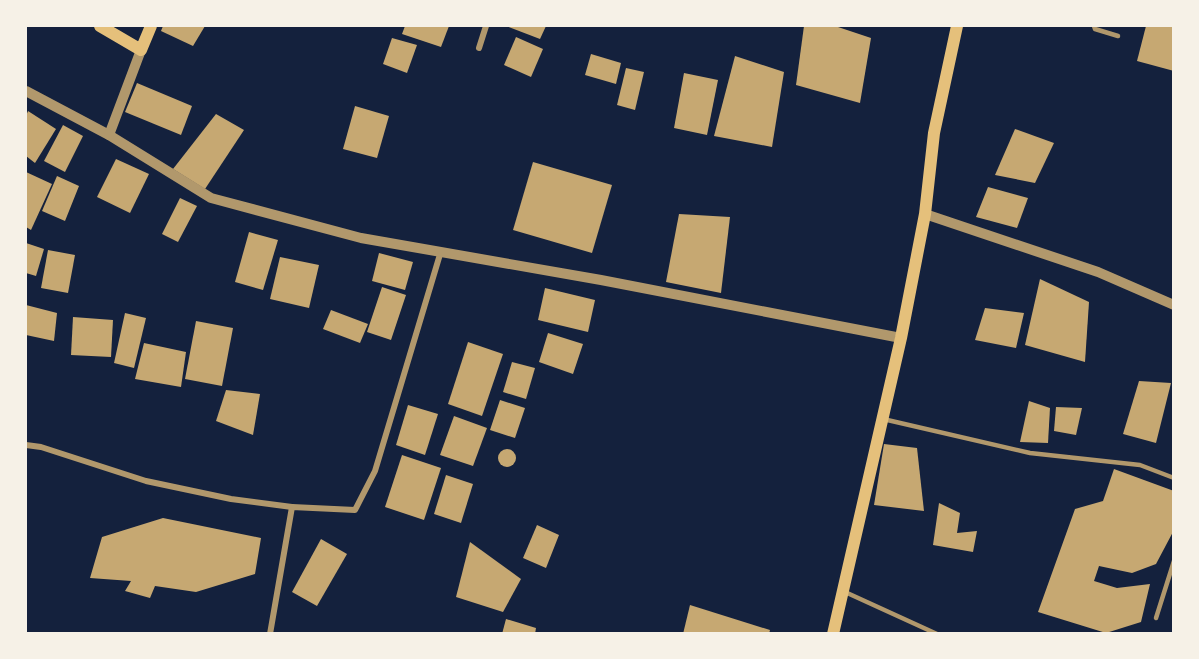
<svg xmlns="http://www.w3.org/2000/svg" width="1199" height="659" font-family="Montserrat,sans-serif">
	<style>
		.building { fill: #c6a872 }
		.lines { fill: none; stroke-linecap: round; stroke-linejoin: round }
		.service { stroke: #b1986c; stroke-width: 4.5 }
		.minor { stroke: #b1986c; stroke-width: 6 }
		.tertiary { stroke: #b1986c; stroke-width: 10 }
		.secondary { stroke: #e5c07b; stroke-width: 12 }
	</style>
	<rect width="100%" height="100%" fill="#14213d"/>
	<g class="building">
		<path d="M163 26H205L193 46 161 31Z"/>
		<path d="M405 26H449L441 47 402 34Z"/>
		<path d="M506 26H546L540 39Z"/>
		<path d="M804 26H835L871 38 860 103 796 85Z"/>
		<path d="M1146 26H1174V71L1137 61Z"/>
		<path d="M516 37 543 49 531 77 504 65Z"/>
		<path d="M392 38 417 45 407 73 383 64Z"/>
		<path d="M591 54 621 63 616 84 585 75Z"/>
		<path d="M735 56 784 72 772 147 714 136Z"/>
		<path d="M626 68 644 72 635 110 617 105Z"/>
		<path d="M684 73 718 80 707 135 674 128Z"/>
		<path d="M137 83 192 106 181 135 125 112Z"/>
		<path d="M355 106 389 116 377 158 343 149Z"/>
		<path d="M28 111 56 129 35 163 26 156V116Z"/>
		<path d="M216 114 244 130 205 189 173 169Z"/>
		<path d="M63 125 83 136 65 172 44 161Z"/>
		<path d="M1015 129 1054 143 1035 183 995 175Z"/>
		<path d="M116 159 149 174 130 213 97 197Z"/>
		<path d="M533 162 612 185 592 253 513 230Z"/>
		<path d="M26 172 52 184 31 230 26 227Z"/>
		<path d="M57 176 79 186 65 221 42 211Z"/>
		<path d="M988 187 1028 198 1017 228 976 217Z"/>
		<path d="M180 198 197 206 178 242 162 234Z"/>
		<path d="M679 214 730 217 721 293 666 282Z"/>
		<path d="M249 232 278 240 263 290 235 282Z"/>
		<path d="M26 243 44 249 36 276 26 273Z"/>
		<path d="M48 250 75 255 68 293 41 288Z"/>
		<path d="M379 253 413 262 405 290 372 281Z"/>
		<path d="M280 257 319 265 309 308 270 299Z"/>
		<path d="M1040 279 1089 302 1085 362 1025 345Z"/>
		<path d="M382 287 406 295 391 340 367 332Z"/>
		<path d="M545 288 595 300 588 332 538 320Z"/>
		<path d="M26 305 57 313 54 341 26 335Z"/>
		<path d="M985 308 1024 313 1016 348 975 340Z"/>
		<path d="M331 310 368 324 360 343 323 329Z"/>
		<path d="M125 313 146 318 134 368 114 363Z"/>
		<path d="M73 317 113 320 111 357 71 355Z"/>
		<path d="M196 321 233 328 222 386 185 379Z"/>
		<path d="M548 333 583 344 573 374 539 362Z"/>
		<path d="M468 342 503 354 482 416 448 404Z"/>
		<path d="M144 343 186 352 181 387 135 379Z"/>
		<path d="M512 362 535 368 526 399 503 392Z"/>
		<path d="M1139 381 1171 383 1156 443 1123 434Z"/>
		<path d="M226 390 260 394 253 435 216 421Z"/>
		<path d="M500 400 525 408 515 438 490 430Z"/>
		<path d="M1029 401 1050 408 1048 443 1020 442Z"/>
		<path d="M408 405 438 414 425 455 396 445Z"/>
		<path d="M1056 407 1082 408 1076 435 1054 431Z"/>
		<path d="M454 416 487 428 473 466 440 455Z"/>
		<path d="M884 444 917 448 924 511 874 505Z"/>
		<circle cx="507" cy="458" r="9"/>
		<path d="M402 455 441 468 424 520 385 507Z"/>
		<path d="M1114 469 1174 491V530L1156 564 1132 573 1099 566 1094 581 1117 588 1150 584 1141 622 1106 633 1038 612 1075 509 1103 501Z"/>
		<path d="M446 475 473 484 461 523 434 514Z"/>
		<path d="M939 503 960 513 957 533 977 531 973 552 933 545Z"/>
		<path d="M163 518 261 538 255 574 196 592 155 586 150 598 125 591 131 581 90 578 102 537Z"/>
		<path d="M537 525 559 535 546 568 523 558Z"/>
		<path d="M321 539 347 554 317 606 292 592Z"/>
		<path d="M470 542 521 579 503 612 456 597Z"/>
		<path d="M690 605 770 630 769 634H683Z"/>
		<path d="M506 619 536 628 535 634H502Z"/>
	</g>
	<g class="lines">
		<g class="service">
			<path d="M1094 26 1095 29 1118 36"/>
			<path d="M883 419 1030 453 1140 465 1174 478"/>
			<path d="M845 592 937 634"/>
			<path d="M1156 618 1174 561"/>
		</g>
		<g class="minor">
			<path d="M479 48 486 26"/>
			<path d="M26 445 41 447 146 481 231 499 292 507"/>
			<path d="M270 634 292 507 355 510 375 471 441 251"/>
		</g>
		<g class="tertiary">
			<path d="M26 91 109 135 211 198 361 238 601 280 901 338"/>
			<path d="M109 135 141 50"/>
			<path d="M925 214 1098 272 1174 305"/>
		</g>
		<g class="secondary">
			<path d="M100 26 141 50 151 26"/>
			<path d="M833 634 901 338 925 214 934 133 957 26"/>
		</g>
	</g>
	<rect width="1199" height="659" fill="none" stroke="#f6f1e7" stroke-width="54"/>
</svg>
